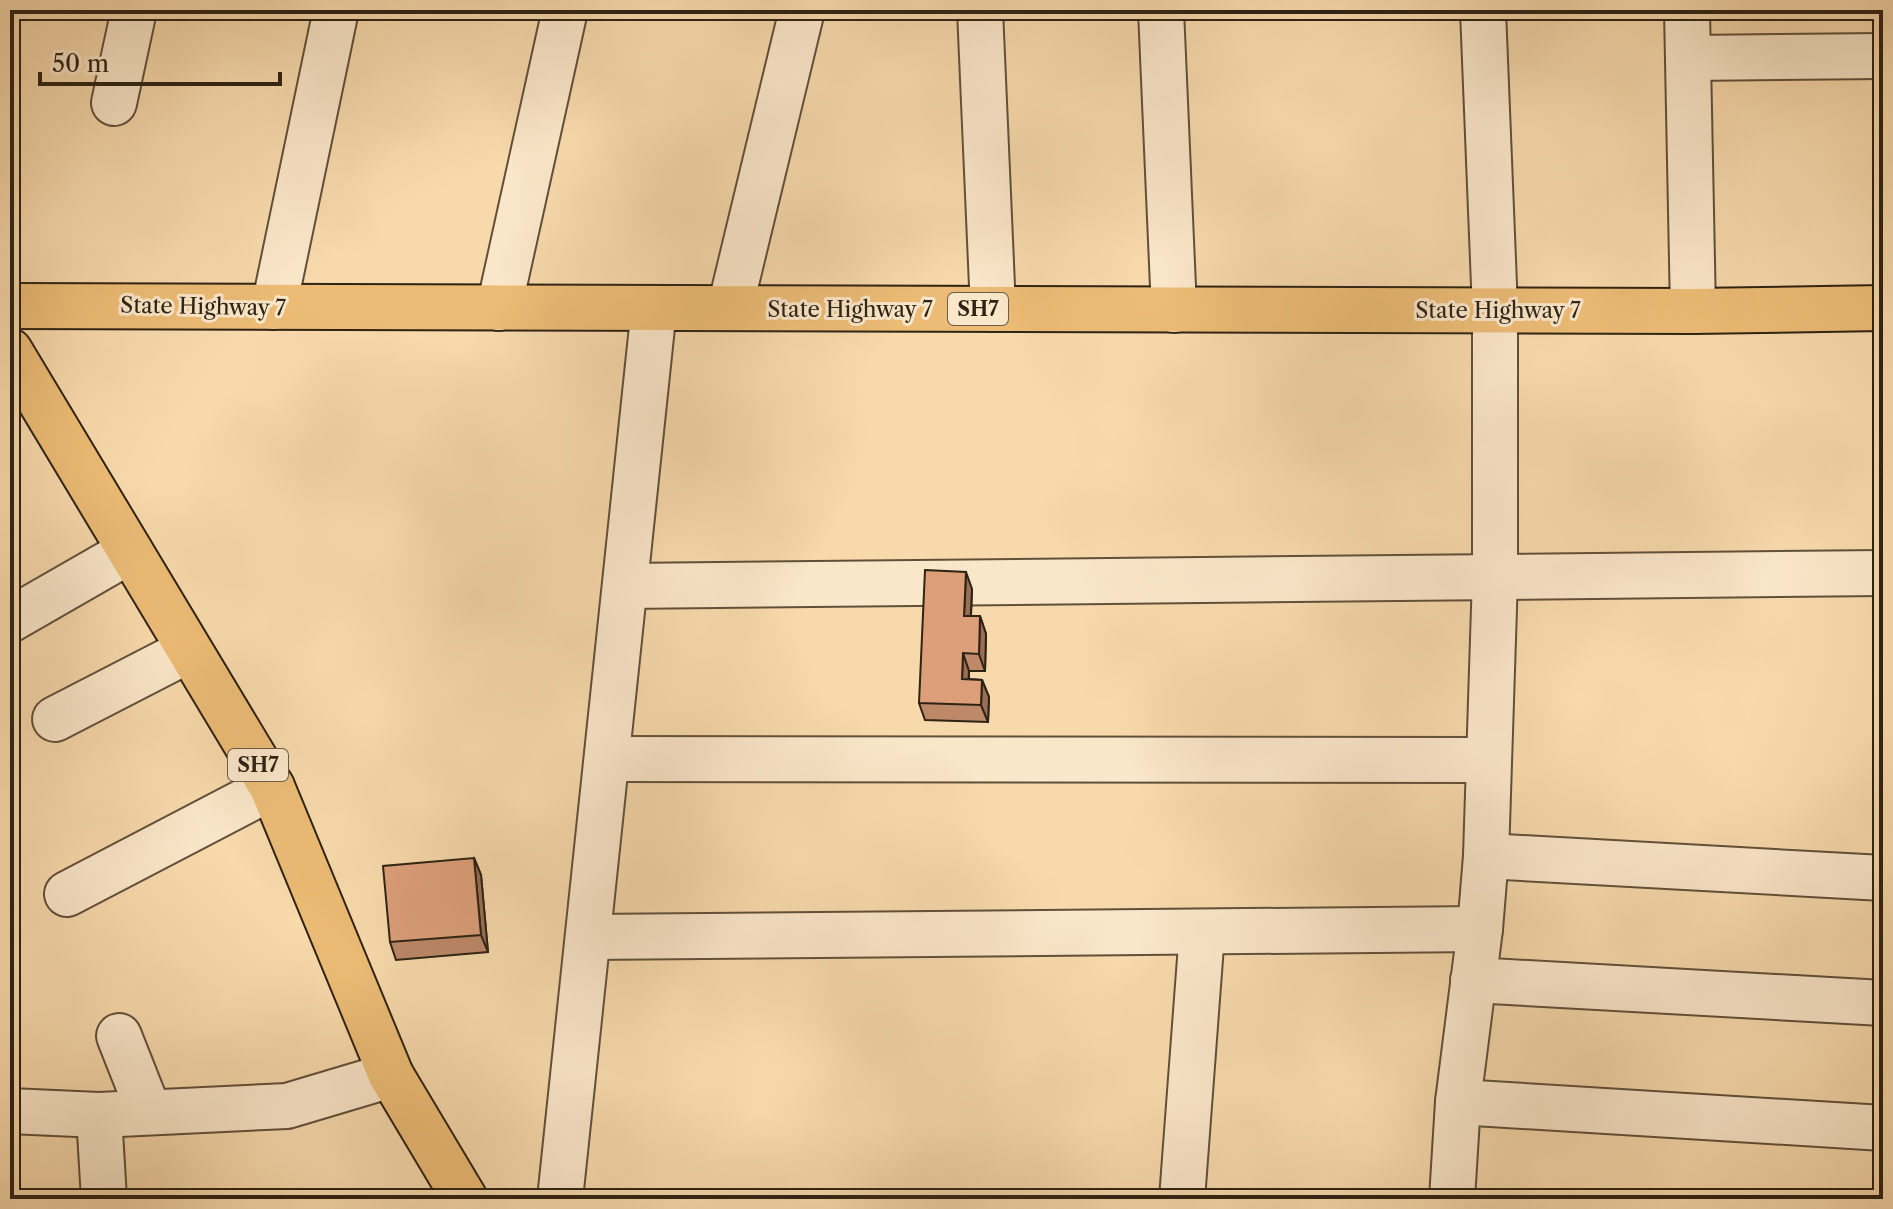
<svg xmlns="http://www.w3.org/2000/svg" width="1893" height="1209" font-family="'Libre Caslon Text',serif">
	<style>
		.lines { fill: none; stroke-linecap: round; stroke-linejoin: round }
		.minor-casing { stroke: #60503a; stroke-width: 48 }
		.major-casing { stroke: #2e2314; stroke-width: 48 }
		.minor { stroke: #fae6c9; stroke-width: 44 }
		.major { stroke: #ecbc76; stroke-width: 44 }
		.wall { fill: #bd8969; stroke: #2e2314; stroke-width: 2 }
		.shaded-wall { fill: #9a6f55; stroke: #2e2314; stroke-width: 2 }
		.building { fill: #dc9f7a; stroke: #2e2314; stroke-width: 2 }
		.labels { text-anchor: middle; stroke-width: 6; stroke-linejoin: round; paint-order: stroke }
		.shield { fill: #fae6c9; stroke: #6b5e4a; stroke-width: 2 }
		.shield-label { font-size: 20px; font-weight: bold; fill: #2e2314 }
		.street-label { font-size: 22px; fill: #2e2314; stroke: #fae6c9 }
	</style>
	<rect width="100%" height="100%" fill="#f7d9ac"/>
	<filter id="stains"><feTurbulence type="fractalNoise" baseFrequency=".0025" numOctaves="4"/><feColorMatrix values="0 0 0 0 .2 0 0 0 0 .09 0 0 0 0 .02 0 0 0 .5 -.17"/></filter>
	<radialGradient id="worn" r=".72"><stop offset=".6" stop-color="#630" stop-opacity="0"/><stop offset="1" stop-color="#630" stop-opacity=".3"/></radialGradient>
	<g class="lines">
		<g class="minor-casing">
			<g id="minor">
				<path d="M980 10 993 309"/>
				<path d="M1161 10 1174 310"/>
				<path d="M1687 10 1693 311"/>
				<path d="M1689 58 1883 56"/>
				<path d="M114 103 134 10"/>
				<path d="M274 307 336 10"/>
				<path d="M499 308 565 10"/>
				<path d="M730 308 802 10"/>
				<path d="M625 586 1883 573"/>
				<path d="M10 620 130 551"/>
				<path d="M55 719 189 650"/>
				<path d="M607 759 1488 760"/>
				<path d="M1486 856 1883 878"/>
				<path d="M67 894 272 787"/>
				<path d="M588 937 1480 929"/>
				<path d="M1473 980 1883 1003"/>
				<path d="M119 1036 149 1112"/>
				<path d="M1458 1102 1883 1128"/>
				<path d="M10 1111 99 1115 287 1106 391 1075"/>
				<path d="M99 1115 104 1199"/>
				<path d="M560 1199 654 308"/>
				<path d="M1182 1199 1202 932"/>
				<path d="M1452 1199 1458 1102 1480 929 1486 856 1495 577V310L1483 10"/>
			</g>
		</g>
		<g class="major-casing">
			<g id="major">
				<path d="M10 306 1693 311 1883 308"/>
				<path d="M10 351 272 787 391 1075 465 1199"/>
			</g>
		</g>
		<use href="#minor" class="minor"/>
		<use href="#major" class="major"/>
	</g>
	<g class="wall">
		<path d="M972 589 971 616H980L986 634 985 671H969V679L982 680 989 697 988 722 925 720 919 703Z"/>
		<path d="M474 858 481 875 488 952 396 960 390 942Z"/>
	</g>
	<g class="shaded-wall">
		<path d="M966 572 972 589 970 633 964 616Z"/>
		<path d="M980 616 986 634 985 671 979 654Z"/>
		<path d="M963 653 969 671 968 696 962 679Z"/>
		<path d="M982 680 989 697 988 722 981 705Z"/>
		<path d="M474 858 481 875 488 952 481 935Z"/>
	</g>
	<g class="building">
		<path d="M925 570 966 572 964 616H980L979 654 963 653 962 679 982 680 981 705 919 703Z"/>
		<path d="M474 858 481 935 390 942 383 866Z"/>
	</g>
	<g class="labels">
		<g class="shield">
			<rect x="948" y="293" width="60" height="32" rx="6"/>
			<rect x="228" y="749" width="60" height="32" rx="6"/>
		</g>
		<g class="shield-label">
			<text x="978" y="316">SH7</text>
			<text x="258" y="772">SH7</text>
		</g>
		<g class="street-label">
			<text transform="translate(203 306) rotate(1)" y="8">State Highway 7</text>
			<text x="850" y="317">State Highway 7</text>
			<text x="1498" y="318">State Highway 7</text>
		</g>
	</g>
	<rect width="1893" height="1209" fill="none" stroke="#f7d9ac" stroke-width="40"/>
	<rect x="12" y="12" width="1869" height="1185" fill="none" stroke="#2e2314" stroke-width="4"/>
	<rect x="20" y="20" width="1853" height="1169" fill="none" stroke="#2e2314" stroke-width="2"/>
	<path d="M40 72v12h240v-12" fill="none" stroke="#2e2314" stroke-width="4"/>
	<text x="52" y="72" font-size="24" fill="#2e2314" stroke="#fae6c9" stroke-width="6" paint-order="stroke">50 m</text>
	<rect width="100%" height="100%" filter="url(#stains)"/>
	<rect width="100%" height="100%" fill="url(#worn)"/>
</svg>
